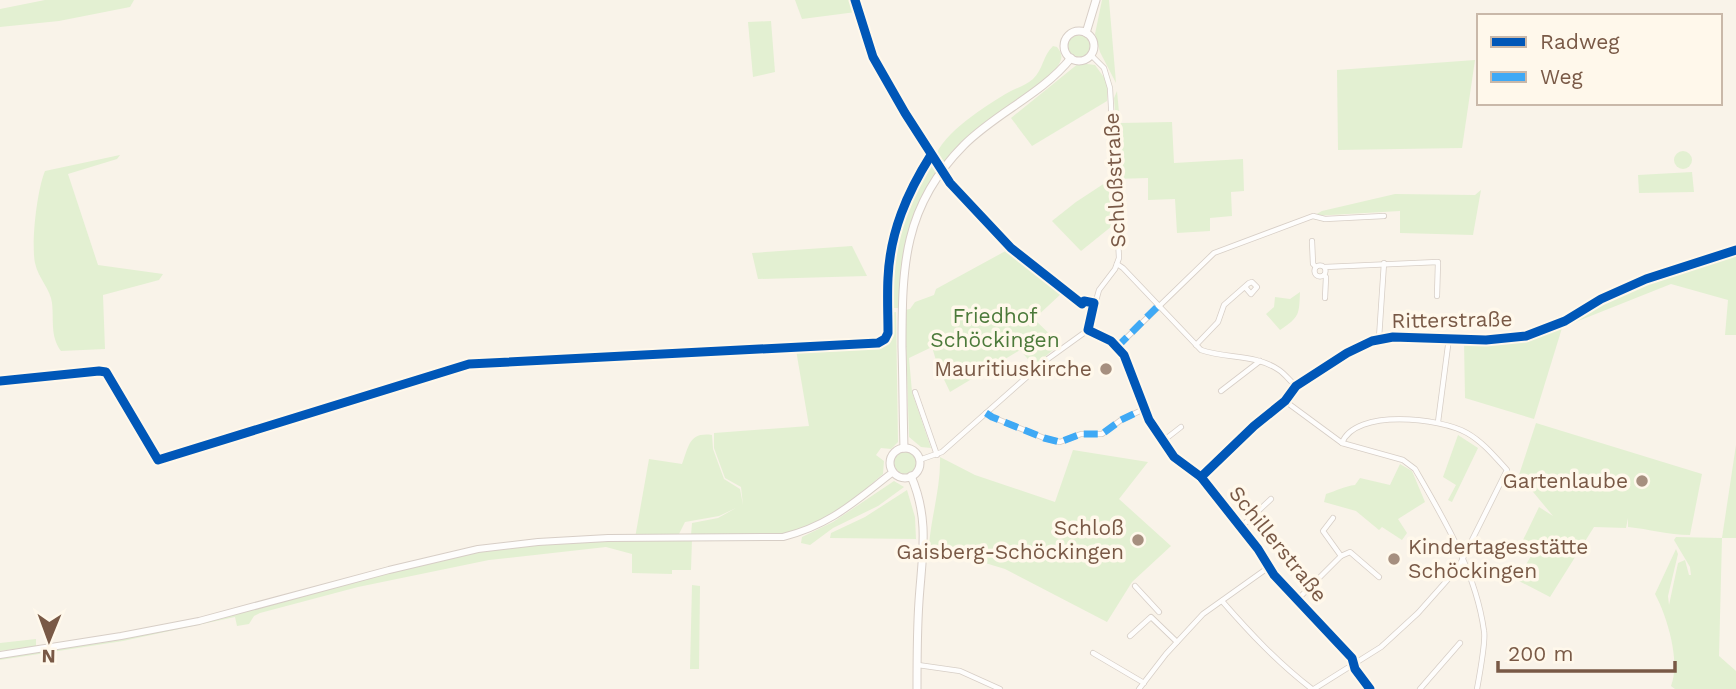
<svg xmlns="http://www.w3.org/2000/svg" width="1736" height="689" font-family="'Work Sans',sans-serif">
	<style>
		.green { fill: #e3f0d2 }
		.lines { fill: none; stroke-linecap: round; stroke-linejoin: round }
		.minor-casing { stroke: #d7cec6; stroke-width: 6 }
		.tertiary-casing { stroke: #d7cec6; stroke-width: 8 }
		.secondary-casing { stroke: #d8cec6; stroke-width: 9 }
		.minor { stroke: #fefdfc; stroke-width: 4.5 }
		.tertiary { stroke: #fefdfc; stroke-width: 6 }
		.secondary { stroke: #fefdfc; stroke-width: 7 }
		.quiet { stroke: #3fa9f5; stroke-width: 7; stroke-dasharray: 14 7; stroke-linecap: butt }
		.cycleway-casing { stroke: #fff8eb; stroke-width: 13 }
		.cycleway { stroke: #0057b8; stroke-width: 9 }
		.poi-dot { fill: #a68f7f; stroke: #fff8eb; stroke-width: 2.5 }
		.labels { text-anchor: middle; stroke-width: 7; stroke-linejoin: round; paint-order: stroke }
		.street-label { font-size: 21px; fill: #795946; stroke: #fff8eb }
		.park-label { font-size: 21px; fill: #4c7a3a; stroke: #fff8eb }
		.poi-label { font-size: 21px; fill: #795946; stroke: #fff8eb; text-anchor: end }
	</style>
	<rect width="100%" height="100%" fill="#f9f3e9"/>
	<g class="green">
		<path d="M45 0H134L130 7 59 21 0 27V9Z"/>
		<path d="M795 0H853L856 12 802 19Z"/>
		<path d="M1102 0H1109L1116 83 1100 52 1095 34Z"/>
		<path d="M771 21 775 72 753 77 748 22Z"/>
		<circle cx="1079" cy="46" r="11"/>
		<path d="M1053 46 1057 47C1061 52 1063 56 1060 62 1051 83 1003 108 984 123 968 135 954 150 941 166L935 158C942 133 987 105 1009 92 1017 88 1026 85 1033 79 1043 70 1043 55 1053 46Z"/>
		<path d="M1475 60 1462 148 1338 150 1337 70Z"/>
		<path d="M1079 63 1095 65 1108 83 1107 101 1032 146 1011 118Z"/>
		<path d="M1117 91 1120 123 1172 122 1174 163 1243 159 1244 191 1231 192 1232 216 1210 218V231L1177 233 1175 199 1148 200V178L1115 179 1119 133V126H1116L1114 98Z"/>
		<circle cx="1683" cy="160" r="9"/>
		<path d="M120 155 117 159 68 174 98 265 163 274 159 280 103 295 105 349 61 351C50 336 54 320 52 303 51 290 38 278 35 263 31 243 37 190 45 171Z"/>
		<path d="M931 155 942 171 910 237 902 308H888C888 286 887 263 892 241 898 210 916 182 931 155Z"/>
		<path d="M1692 172 1694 192 1639 193 1638 175Z"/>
		<path d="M1108 181 1112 226 1081 251 1052 221 1076 202Z"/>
		<path d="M1481 190 1473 235 1400 233V211L1313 216 1322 211 1395 194 1475 195Z"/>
		<path d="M852 246 867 276 758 279 752 253Z"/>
		<path d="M1011 248 1062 293 1034 319 1060 344 1034 366 1020 350 950 392 938 367 932 347 909 358 912 392 931 448 921 447 909 437 905 310 910 309 915 302 934 295 936 289Z"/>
		<path d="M1736 251V335H1725L1728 300 1671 284 1568 325 1564 318C1600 300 1636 284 1674 270 1694 263 1716 260 1736 251Z"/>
		<path d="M1300 292C1299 314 1300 317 1280 330L1266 314 1274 307 1275 297 1290 299Z"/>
		<path d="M896 312 898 442 891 449 881 448 876 455 884 461 883 474C854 499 822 528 782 534 752 538 721 535 691 535L692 523 718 518 736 508 719 516 685 522 677 538 692 539 691 570H672V574L632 573V554L606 547 489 560 358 587 260 613 254 616 249 624 237 626 235 617 123 641 0 660V655L164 628 478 549 635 538 649 459 682 464C689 446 689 432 712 435L713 449 724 479 740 489 743 505 741 487 725 478 714 448V433L809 426 796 350 882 347 888 341 889 313Z"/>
		<path d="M1559 326 1562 328 1534 419 1465 398 1464 341C1498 343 1528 340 1559 326Z"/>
		<path d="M1536 423 1702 474 1690 535C1668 535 1649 529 1628 527V518L1626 528 1594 527 1550 597 1517 580 1535 549 1522 542 1539 507 1553 516 1519 475Z"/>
		<path d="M1458 435 1478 448 1452 502 1448 500 1456 485 1443 477Z"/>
		<path d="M1736 445V538H1722Z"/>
		<path d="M1073 450 1148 462 1119 499 1171 546 1132 582 1107 622 1005 569 929 546C931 517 941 487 940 457L975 475 1055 502Z"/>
		<circle cx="905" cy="463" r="11"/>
		<path d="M1400 464 1412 471 1425 502 1398 519 1407 533 1402 540 1382 527 1379 530 1356 511 1324 502 1326 494C1336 491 1345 486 1355 485L1360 478 1390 485Z"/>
		<path d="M894 481 904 487 878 506 833 528 810 545 801 543 802 537 833 522Z"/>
		<path d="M907 490 915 517 916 539 830 538 831 533 865 517Z"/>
		<path d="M1676 537 1722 538 1719 656 1736 671V689H1675L1671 686C1681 662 1667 616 1655 594L1676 549 1678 554 1668 596 1669 605 1678 563 1685 560 1689 575H1691L1690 567 1674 540Z"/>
		<path d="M692 585 700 586 699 669H690Z"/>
		<path d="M36 639V646L0 651V643Z"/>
	</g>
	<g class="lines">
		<g class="minor-casing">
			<g id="minor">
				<path d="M1312 241 1313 264 1316 267"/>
				<path d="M1117 264 1123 268 1201 350C1227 359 1256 354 1279 370 1285 374 1290 381 1296 386"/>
				<circle cx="1320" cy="271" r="5.5"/>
				<path d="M1325 267 1438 262 1437 296"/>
				<path d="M1324 275 1326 277 1325 298"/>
				<path d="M1088 330 1111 341 1124 355 1149 420 1174 457 1201 477 1258 549 1274 575 1344 649 1354 664"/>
				<path d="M1088 330 1099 290 1115 269 1119 258 1110 88 1104 68 1091 55"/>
				<path d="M1379 338 1384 263"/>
				<path d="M1196 345 1218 322 1224 305 1249 283 1252 282 1257 287 1251 294 1245 287"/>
				<path d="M1117 347 1214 253 1313 216 1325 219 1384 216"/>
				<path d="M1221 391 1260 361"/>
				<path d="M915 392 937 455"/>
				<path d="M1285 401 1342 443 1403 460 1415 469C1444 519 1476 572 1484 631 1486 640 1479 678 1477 689"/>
				<path d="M986 413 992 417 1044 438 1060 442 1081 434H1102L1121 420 1144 409"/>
				<path d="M1438 422 1449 338"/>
				<path d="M1163 441 1181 427"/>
				<path d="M919 460 942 452 1045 361 1088 330"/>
				<path d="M1201 477 1254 426 1285 401 1296 386 1347 353 1372 341 1393 337 1486 340 1526 336 1565 321 1601 299 1646 279 1736 250"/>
				<path d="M1241 527 1271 499"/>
				<path d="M1341 556 1350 552 1379 577"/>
				<path d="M1135 586 1159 612"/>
				<path d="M1297 600 1341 556 1323 531 1333 518"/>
				<path d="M1222 601C1250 633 1278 663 1312 689"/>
				<path d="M1130 636 1151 617 1177 642"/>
				<path d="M1093 653 1144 683"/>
				<path d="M918 665 960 671 1000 689"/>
				<path d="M1355 669 1370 689"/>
				<path d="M1139 689 1166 654 1203 614 1269 567"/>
				<path d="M1314 689 1381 647 1418 613 1458 568 1507 470C1495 457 1483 442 1467 433 1441 418 1355 408 1342 443"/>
				<path d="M1420 689 1460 643"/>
			</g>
		</g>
		<g class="tertiary-casing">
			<path id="tertiary" d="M0 655 121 636 199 621 389 570 478 549 538 542 608 538 783 537C831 525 855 501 893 472"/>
		</g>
		<g class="secondary-casing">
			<g id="secondary">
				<circle cx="1079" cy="46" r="15"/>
				<path d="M1086 33 1096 0"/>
				<path d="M904 448C903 414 903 381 902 347 902 267 903 206 964 145 997 112 1041 95 1071 58"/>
				<circle cx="905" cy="463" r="15"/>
				<path d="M911 476C930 520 922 555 919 601 917 630 917 659 917 689"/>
			</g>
		</g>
		<use href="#minor" class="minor"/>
		<use href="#tertiary" class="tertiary"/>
		<use href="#secondary" class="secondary"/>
		<g class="quiet">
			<path d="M1117 347 1158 306"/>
			<path d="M986 413 992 417 1044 438 1060 442 1081 434H1102L1121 420 1144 409"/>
		</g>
		<g class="cycleway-casing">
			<g id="cycleway">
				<path d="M855 0 873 57 905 113 950 183 1011 248 1082 304 1084 301 1094 303 1088 330 1111 341 1124 355 1149 420 1174 457 1201 477 1258 549 1274 575 1352 658 1355 669 1370 689"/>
				<path d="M0 381 99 371 106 372 158 460 469 364 878 343 885 339 888 333C888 315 887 296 888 278 890 232 907 193 931 155"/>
				<path d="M1201 477 1254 426 1285 401 1296 386 1347 353 1372 341 1393 337 1486 340 1526 336 1565 321 1601 299 1646 279 1736 250"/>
			</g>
		</g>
		<use href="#cycleway" class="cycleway"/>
	</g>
	<g class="poi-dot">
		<circle cx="1106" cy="369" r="7"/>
		<circle cx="1642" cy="481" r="7"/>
		<circle cx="1138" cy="540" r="7"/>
		<circle cx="1394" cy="559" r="7"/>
	</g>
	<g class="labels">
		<g class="street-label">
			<text transform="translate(1115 180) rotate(-93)" y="7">Schloßstraße</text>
			<text transform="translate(1452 320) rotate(-1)" y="7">Ritterstraße</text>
			<text transform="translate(1278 544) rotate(51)" y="7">Schillerstraße</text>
		</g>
		<g class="park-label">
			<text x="995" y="323">Friedhof<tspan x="995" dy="24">Schöckingen</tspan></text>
		</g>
		<g class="poi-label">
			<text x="1092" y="376">Mauritiuskirche</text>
			<text x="1628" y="488">Gartenlaube</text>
			<text x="1124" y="535">Schloß<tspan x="1124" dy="24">Gaisberg-Schöckingen</tspan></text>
			<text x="1408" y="554" text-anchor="start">Kindertagesstätte<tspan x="1408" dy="24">Schöckingen</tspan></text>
		</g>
	</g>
	<rect x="1477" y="14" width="245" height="91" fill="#fff8eb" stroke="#c9b8a9" stroke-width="2"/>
	<rect x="1491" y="37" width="35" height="10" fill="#0057b8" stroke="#c9b8a9" stroke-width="2"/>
	<text x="1540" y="49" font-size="21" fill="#795946">Radweg</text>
	<rect x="1491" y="72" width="35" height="10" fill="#3fa9f5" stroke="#c9b8a9" stroke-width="2"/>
	<text x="1540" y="84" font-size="21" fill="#795946">Weg</text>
	<g transform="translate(49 640) rotate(181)" stroke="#fff8eb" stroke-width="5" paint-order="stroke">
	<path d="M0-5L12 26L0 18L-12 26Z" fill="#795946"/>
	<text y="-10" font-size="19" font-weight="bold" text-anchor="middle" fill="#795946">N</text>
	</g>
	<path d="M1498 661v10h177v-10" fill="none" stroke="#795946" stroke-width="3.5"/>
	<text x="1508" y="661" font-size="21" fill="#795946" stroke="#fff8eb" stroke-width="5" paint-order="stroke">200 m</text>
</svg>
